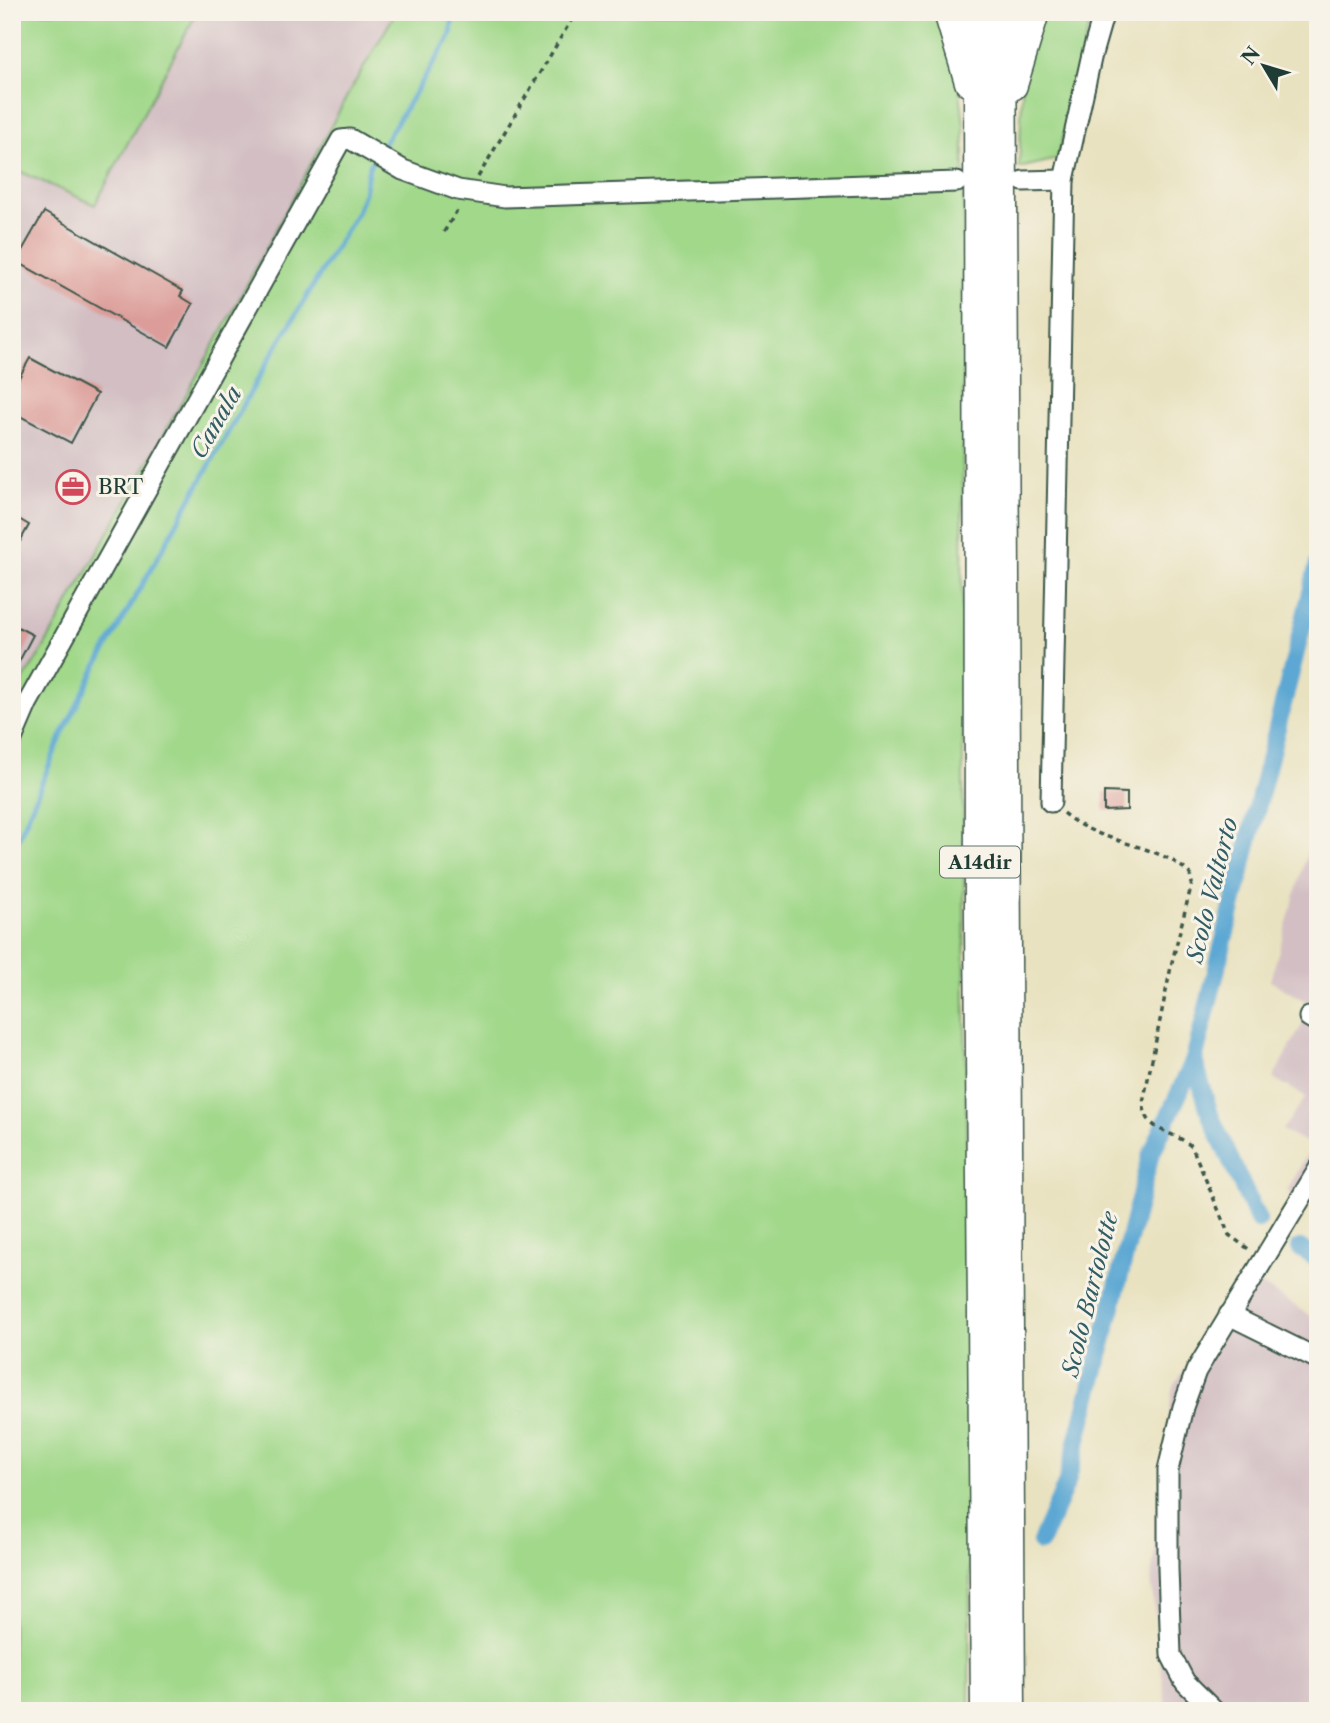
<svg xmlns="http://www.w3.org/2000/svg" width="1330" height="1723" font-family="'Libre Caslon Text',serif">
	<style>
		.industrial { fill: #d2bec3 }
		.green { fill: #a1d88a; stroke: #608a5f; stroke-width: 2 }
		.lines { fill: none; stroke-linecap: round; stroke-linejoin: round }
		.stream { stroke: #5ba7d3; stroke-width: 5 }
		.canal { stroke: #5ba7d3; stroke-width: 18 }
		.building { fill: #dc9c99 }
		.minor-casing { stroke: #3d5649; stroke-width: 23 }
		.highway-casing { stroke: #3d5649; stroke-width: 33 }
		.path { stroke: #3d5649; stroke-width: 3.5; stroke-dasharray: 5 5; stroke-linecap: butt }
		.minor { stroke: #fff; stroke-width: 19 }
		.highway { stroke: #fff; stroke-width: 30 }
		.labels { text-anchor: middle; stroke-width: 6; stroke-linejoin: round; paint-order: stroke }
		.shield { fill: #f7f3e8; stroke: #60746a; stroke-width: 2 }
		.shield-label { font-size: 19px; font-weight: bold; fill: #1f3d34 }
		.poi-label { font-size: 21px; fill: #1f3d34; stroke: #f7f3e8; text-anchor: start }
		.water-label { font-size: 23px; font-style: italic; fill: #315d64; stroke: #f7f3e8 }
	</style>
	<rect width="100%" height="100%" fill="#f7f3e8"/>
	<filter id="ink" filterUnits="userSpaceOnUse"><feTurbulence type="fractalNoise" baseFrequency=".0143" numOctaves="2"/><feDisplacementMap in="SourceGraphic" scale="14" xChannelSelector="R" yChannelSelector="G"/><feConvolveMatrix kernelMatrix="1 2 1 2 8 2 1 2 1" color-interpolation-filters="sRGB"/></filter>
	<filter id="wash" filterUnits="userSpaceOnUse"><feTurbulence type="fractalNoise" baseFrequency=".00686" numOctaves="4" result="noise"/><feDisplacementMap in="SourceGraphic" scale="28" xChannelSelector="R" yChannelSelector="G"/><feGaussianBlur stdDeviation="1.57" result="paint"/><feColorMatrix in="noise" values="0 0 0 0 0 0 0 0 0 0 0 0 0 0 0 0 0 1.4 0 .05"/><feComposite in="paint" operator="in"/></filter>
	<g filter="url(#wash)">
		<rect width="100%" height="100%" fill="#e9e2c0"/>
		<g class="industrial">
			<path d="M197 12H396L347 96 226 324 43 649 15 691 12 688V168L95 204Z"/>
			<path d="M1318 815V1210L1287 1191 1312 1145 1282 1130 1306 1097 1273 1078 1313 1005 1270 981Z"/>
			<path d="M1242 1273 1318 1320V1711H1173L1166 1708 1151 1580 1172 1390Z"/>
		</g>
		<g class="green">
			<path d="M12 12H197L95 205 12 168Z"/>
			<path d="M396 12H942L957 68 964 124 962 647 970 1583 969 1711H12V698L43 649 226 324 347 96Z"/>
			<path d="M1038 12H1092L1058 159 1019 168 1023 72Z"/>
		</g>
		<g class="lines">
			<path class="stream" d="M12 854 61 737 96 667 267 363 357 212 364 193 369 167 451 35 453 12"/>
			<g class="canal">
				<path d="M1258 1220 1210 1115 1194 1060 1318 564"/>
				<path d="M1300 1248 1318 1259"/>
				<path d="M1041 1542 1067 1482 1150 1157 1194 1060"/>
			</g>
		</g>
		<g id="blocks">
			<g class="building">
				<path d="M44 212 183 291 180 296 193 304 169 347 16 261Z"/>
				<path d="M30 358 97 394 71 443 12 412V390Z"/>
				<path d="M12 515 29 525 12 556Z"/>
				<path d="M12 624 33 635 12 675Z"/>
				<path d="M1104 792 1127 793V810L1104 811Z"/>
			</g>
		</g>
	</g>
	<g filter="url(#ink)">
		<use href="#blocks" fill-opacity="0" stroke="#3d5649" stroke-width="2"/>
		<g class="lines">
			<g class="minor-casing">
				<g id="minor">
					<path d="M1023 181 1064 180"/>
					<path d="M12 739 27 704 341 140 350 139 403 170 458 190 505 197 957 182"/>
					<path d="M1051 802 1064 180 1092 54 1104 12"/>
					<path d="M1309 1017 1318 1022"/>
					<path d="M1229 1315 1318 1359"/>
					<path d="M1214 1711 1185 1682 1171 1655 1168 1568V1470L1183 1407 1196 1371 1318 1170"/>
				</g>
			</g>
			<g class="highway-casing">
				<g id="highway">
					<path d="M949 12 970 82"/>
					<path d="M979 12 980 919 986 1711"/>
					<path d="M1001 12 1010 1711"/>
					<path d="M1012 85 1034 12"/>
				</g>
			</g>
			<g class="path">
				<path d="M478 177 576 12"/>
				<path d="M444 232 459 207"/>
				<path d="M1063 813C1100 845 1160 843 1190 874L1192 883 1172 962 1143 1103C1147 1135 1173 1129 1192 1147L1229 1235 1250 1250"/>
			</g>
			<use href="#minor" class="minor"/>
			<use href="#highway" class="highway"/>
		</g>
	</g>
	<defs>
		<g id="office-ring" transform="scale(1.75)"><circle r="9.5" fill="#f7f3e8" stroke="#d1495b" stroke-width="1.5"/><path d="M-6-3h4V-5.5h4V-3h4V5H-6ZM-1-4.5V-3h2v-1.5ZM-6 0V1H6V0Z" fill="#d1495b"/></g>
	</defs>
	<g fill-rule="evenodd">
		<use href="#office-ring" x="73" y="487"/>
	</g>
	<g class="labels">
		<rect class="shield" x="940" y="846.5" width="80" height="31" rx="5"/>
		<g class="shield-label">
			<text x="980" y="869">A14dir</text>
		</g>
		<g class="poi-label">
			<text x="98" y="494">BRT</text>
		</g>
		<g class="water-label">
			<text transform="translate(216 422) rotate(-60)" y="8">Canala</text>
			<text transform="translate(1212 890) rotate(-76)" y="8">Scolo Valtorto</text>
			<text transform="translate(1090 1294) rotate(-76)" y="8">Scolo Bartolotte</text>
		</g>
	</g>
	<rect width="1330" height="1723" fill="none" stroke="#f7f3e8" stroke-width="42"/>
	<g transform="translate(1264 66) rotate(308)" stroke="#f7f3e8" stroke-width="5" paint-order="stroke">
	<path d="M0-5L12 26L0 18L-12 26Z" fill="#1f3d34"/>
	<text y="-10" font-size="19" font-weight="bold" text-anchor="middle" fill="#1f3d34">N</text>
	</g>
</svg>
